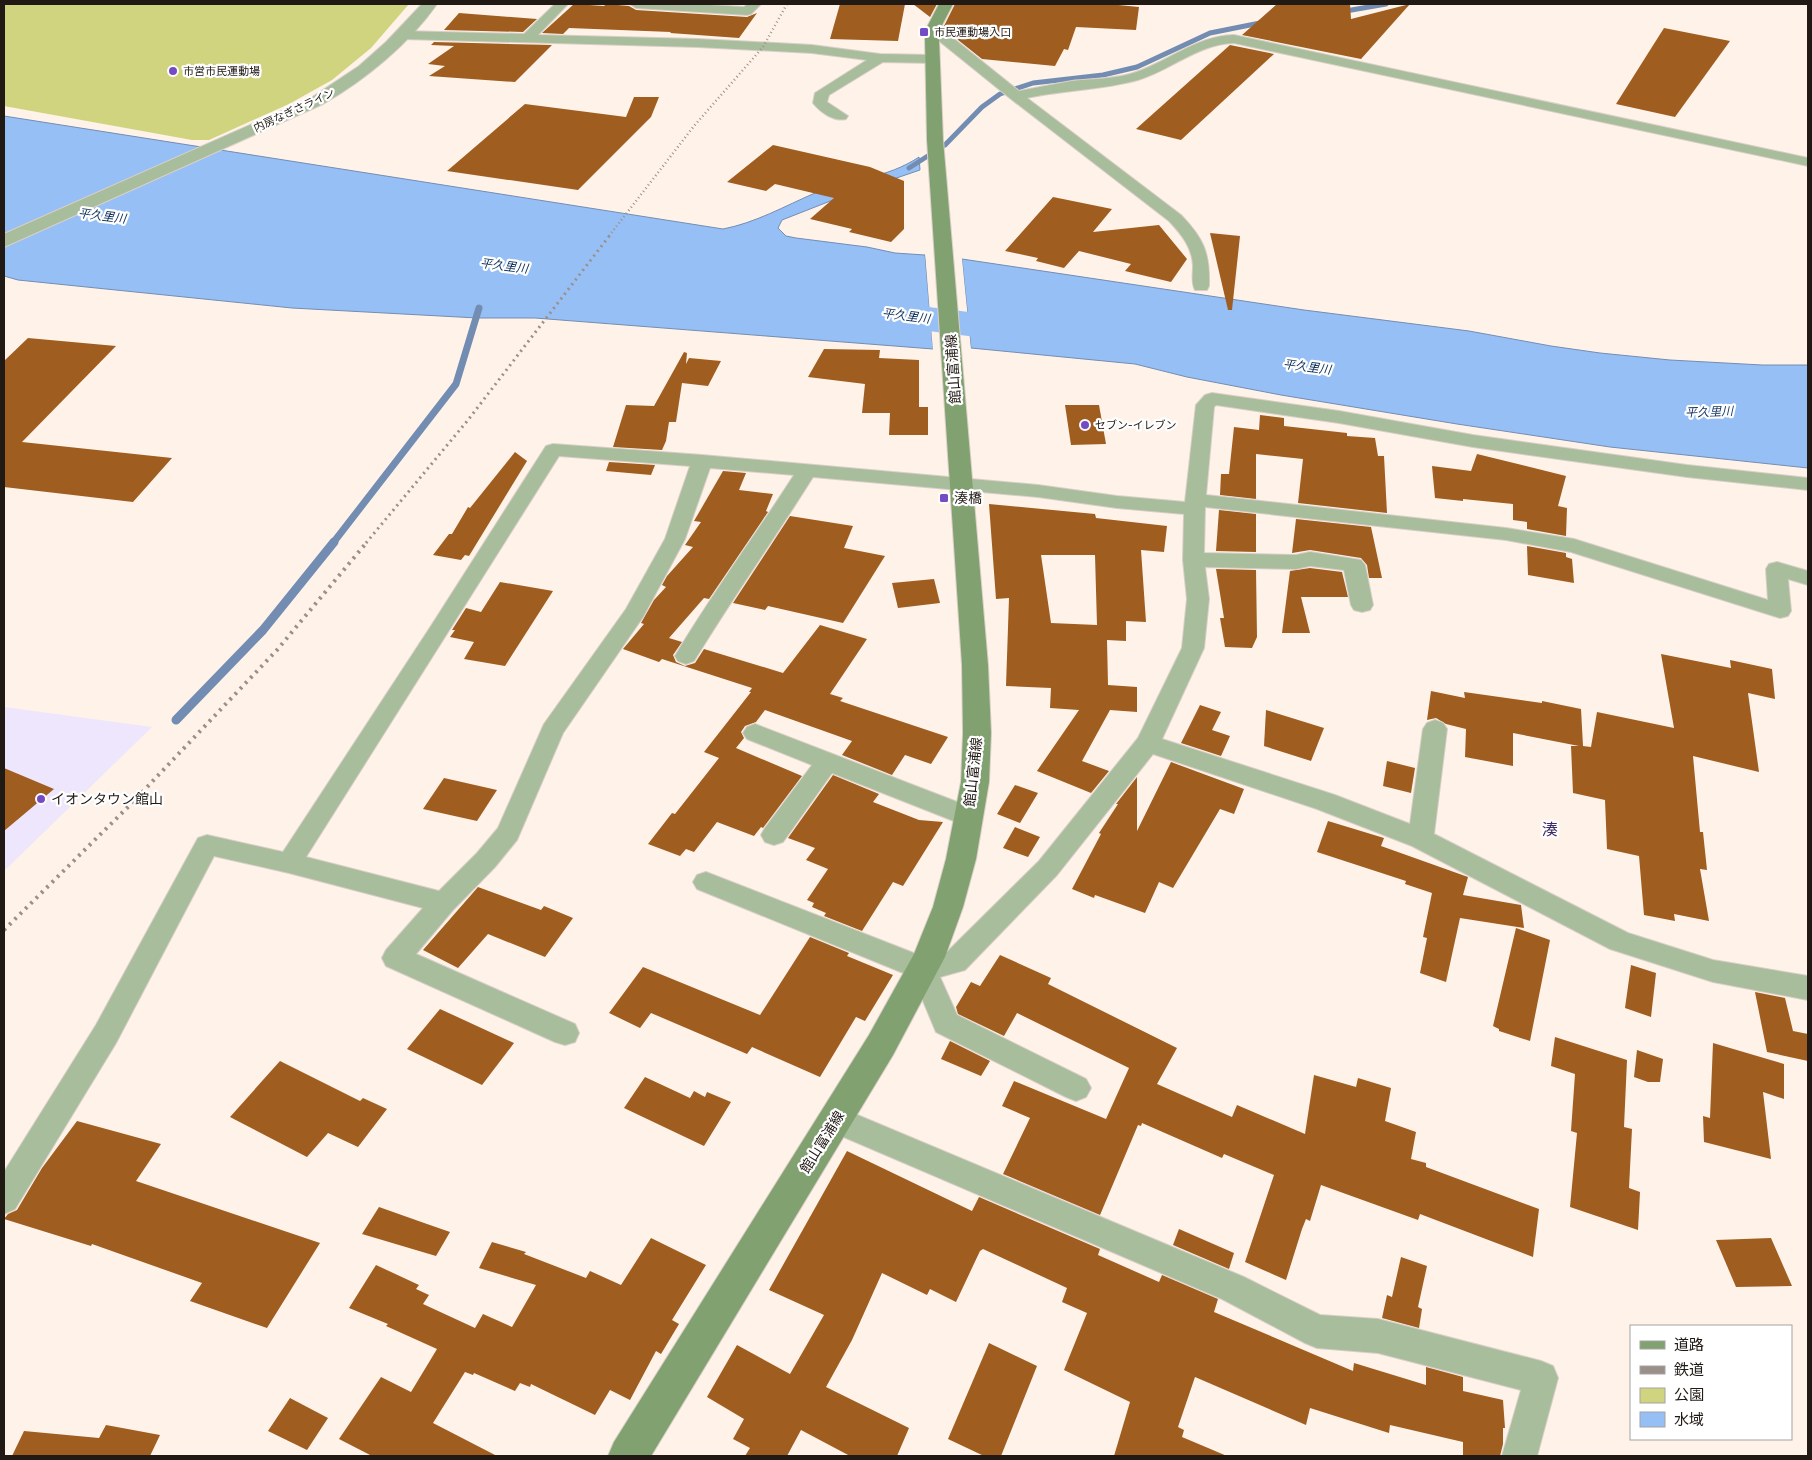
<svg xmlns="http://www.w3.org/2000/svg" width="1812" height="1460" font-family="Figtree,'Noto Sans JP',sans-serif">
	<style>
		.commercial { fill: #eee6fc }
		.green { fill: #d0d47e }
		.water { fill: #96bff6; stroke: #738db2 }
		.pier { fill: #fef2e9 }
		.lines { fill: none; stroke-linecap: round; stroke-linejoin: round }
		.stream-far2 { stroke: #738db2; stroke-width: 5 }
		.stream-far1 { stroke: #738db2; stroke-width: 7 }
		.stream { stroke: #738db2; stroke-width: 9 }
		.river { fill: #96bff6; fill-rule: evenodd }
		.building { fill: #a05d20; fill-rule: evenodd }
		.minor-casing { stroke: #dacfc7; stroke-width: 2 }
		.tertiary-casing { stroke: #dacfc7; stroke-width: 2 }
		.secondary-casing { stroke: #dacfc7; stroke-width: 2 }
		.minor { fill: #a7bd9c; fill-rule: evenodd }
		.tertiary { fill: #a7bd9c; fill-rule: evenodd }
		.secondary { fill: #81a171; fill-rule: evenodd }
		.rail-far2 { stroke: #9a9089; stroke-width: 2.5; stroke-dasharray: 1 3; stroke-linecap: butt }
		.rail-far1 { stroke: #9a9089; stroke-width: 3; stroke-dasharray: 2 4; stroke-linecap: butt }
		.rail { stroke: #9a9089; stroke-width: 4; stroke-dasharray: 2.5 5; stroke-linecap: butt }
		.poi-dot { fill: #744bc4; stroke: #fff; stroke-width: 2 }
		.labels { text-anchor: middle; stroke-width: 4.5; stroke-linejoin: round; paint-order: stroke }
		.far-poi-label { font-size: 11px; fill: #201914; stroke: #fff; text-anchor: start }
		.far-street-label { font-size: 11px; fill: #201914; stroke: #fff }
		.far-water-label { font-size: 12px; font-style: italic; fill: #10325d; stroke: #fff }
		.street-label { font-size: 14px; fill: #201914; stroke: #fff }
		.poi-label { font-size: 14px; fill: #201914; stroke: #fff; text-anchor: start }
		.quarter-label { font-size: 16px; fill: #3f2c68; stroke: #fff }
	</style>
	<rect width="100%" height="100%" fill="#fef2e9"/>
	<path class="commercial" d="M4 707 152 727 4 871Z"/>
	<path class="green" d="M6 4H409L371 48 332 80 289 104 209 140H192L4 106V5Z"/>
	<g class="water">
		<path d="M4 116 723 229C755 223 785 206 815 193 849 180 888 178 919 157L920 170 838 198 782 220 778 228 786 236 796 238 867 247 895 253 925 255 933 349 535 318H477L292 308 18 280 4 276Z"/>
		<path d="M962 259 1304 310 1469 331 1551 346 1600 353 1670 360 1762 365H1808V468L1610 447 1457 424 1281 395 1187 377 1135 364 971 348Z"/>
	</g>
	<g class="pier">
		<path d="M925 252 928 255 935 348 933 351Z"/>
		<path d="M961 257 962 259 971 350 968 348 959 260Z"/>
	</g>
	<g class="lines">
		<g class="stream-far2">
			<path d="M1340 12 1386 4"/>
			<path d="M909 168 945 145 982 107 1000 94 1033 83 1103 75 1137 67 1210 33 1265 22"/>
		</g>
		<path class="stream-far1" d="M333 543 456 384 479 308"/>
		<path class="stream" d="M176 720 263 630 334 542"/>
		<path class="river" d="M857 298 1041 321 1055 325 1061 333 1055 341 1041 345 857 322 843 318 838 310 843 302Z"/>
	</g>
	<g class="building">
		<path d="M574 4 604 6 606 4 629 6 636 10 747 17 757 13 739 38 670 33 671 32 569 28 563 34 542 33Z"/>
		<path d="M840 4H905L898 41 830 39Z"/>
		<path d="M913 4H937L930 17Z"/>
		<path d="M955 4H1108L1139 7 1136 30 1076 27 1068 50 1064 49 1055 66 982 59 943 28Z"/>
		<path d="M1277 4H1350L1351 19 1410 4 1361 59 1242 35Z"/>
		<path d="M459 13 537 19 523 32 444 30Z"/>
		<path d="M1664 28 1730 41 1675 117 1616 104Z"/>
		<path d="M434 42 552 45 515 82 429 76 445 66 428 64 454 46 431 45Z"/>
		<path d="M1230 45 1274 54 1181 140 1136 129Z"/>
		<path d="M634 97H659L651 117 578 190 447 171 525 104 626 117Z"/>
		<path d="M773 145 870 167 904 181V229L891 242 849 232 852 229 810 219 834 198 775 184 766 191 727 182Z"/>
		<path d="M1053 197 1112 209 1093 232 1159 225 1187 259 1171 282 1125 271 1131 264 1079 251 1064 268 1036 261 1038 258 1005 251Z"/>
		<path d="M1210 233 1240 236 1232 310H1228Z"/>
		<path d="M28 338 116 346 22 442 172 458 133 502 4 487V361Z"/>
		<path d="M824 349 880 350 879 358 919 360V407H928V435H889L890 413H862L865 384 808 377Z"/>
		<path d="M684 352 687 353 686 364 689 358 721 361 708 386 682 383 676 422H669L666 441 662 450 613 447 626 405 654 406Z"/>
		<path d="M1065 405H1099L1106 444 1071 445Z"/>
		<path d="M1260 415 1284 418V426L1347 433V436L1375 438 1378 456H1384L1387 513 1298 503 1303 459 1256 454V499L1220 495 1221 474H1229L1234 427 1259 430Z"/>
		<path d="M515 452 527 461 469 556 465 555 461 560 433 555 449 534H452L468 507 470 508Z"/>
		<path d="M1477 454 1566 476 1558 506 1567 508 1566 536 1527 529V522L1513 520V504L1463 499V501L1435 498 1432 466 1471 471Z"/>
		<path d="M609 462 655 465 651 475 606 471Z"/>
		<path d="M723 471 746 473 739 490 773 494 766 511 768 512 709 599 704 598 669 638 682 642 673 655 676 662 685 666 695 663 704 649 783 673 820 625 867 639 830 694 843 698 840 701 948 737 931 764 905 755 892 775 842 755 852 741 765 710 756 722 745 726 741 732 744 738 736 748 802 776 763 828 761 827 754 836 717 822 694 852 686 849 680 856 648 844 672 813 675 814 719 758 704 752 751 692H749L752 688 662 659 659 662 623 649 644 624 641 623 654 600 666 587 662 585 667 576 693 547 685 545 701 522 694 521Z"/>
		<path d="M989 504 1095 514 1096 518 1167 526 1164 552 1141 550 1146 622 1126 621V641L1107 640 1108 685 1137 687V712L1110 710 1082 761 1109 771 1091 793 1037 771 1079 710 1050 708 1051 688 1006 686 1009 598 996 599ZM1041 555H1095L1097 625 1051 623Z"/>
		<path d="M1219 510 1256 514V552L1216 551Z"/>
		<path d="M790 516 853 526 844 548 885 556 843 623 768 606 765 610 733 603Z"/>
		<path d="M1296 519 1371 527 1382 578H1369L1367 565 1361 558 1310 550 1292 553Z"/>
		<path d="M1527 546 1566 553V557L1572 559 1574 583 1528 575Z"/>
		<path d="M1310 568 1342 572 1348 597H1301L1310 633H1282L1290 571Z"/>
		<path d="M1216 569 1256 570 1257 637 1252 648 1225 647 1220 618H1224Z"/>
		<path d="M934 579 940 603 898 608 892 583Z"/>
		<path d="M500 582 553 591 505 666 464 659 474 642 450 637 455 630H452L466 608 481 612Z"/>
		<path d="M1661 654 1731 668 1730 660 1772 669 1775 699 1748 693 1759 772 1693 756 1700 832H1703L1707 870 1700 869 1709 921 1674 914 1675 921 1644 915 1639 856 1607 849 1605 800 1573 793 1571 746H1579L1513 733V766L1465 757 1466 729 1446 724 1436 718 1427 720 1431 691 1465 698 1464 692 1542 703V701L1581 709 1583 746 1591 747 1597 712 1674 728Z"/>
		<path d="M1200 705 1221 712 1212 730 1230 736 1221 756 1181 743Z"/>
		<path d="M1266 710 1324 728 1311 761 1264 746Z"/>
		<path d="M1387 761 1415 768 1411 793 1383 786Z"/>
		<path d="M1171 762 1244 789 1234 814 1220 809 1173 888 1159 882 1145 913 1095 895 1094 898 1072 889 1101 834 1099 833 1118 804H1116L1137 777V831Z"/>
		<path d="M4 768 54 789 4 831Z"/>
		<path d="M833 775 879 794 873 802 919 820 943 822 903 886 893 882 862 931 824 916 826 913 812 907 814 903 807 900 828 869 806 860 815 848 788 838Z"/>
		<path d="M444 778 497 790 477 821 423 809Z"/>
		<path d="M1015 785 1038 793 1020 823 997 814Z"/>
		<path d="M1328 821 1384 838 1381 846 1468 877 1463 895 1521 905 1524 928 1460 918 1446 982 1420 973 1427 938 1423 937 1432 893 1405 884 1406 881 1317 852Z"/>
		<path d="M1015 827 1040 837 1028 857 1003 848Z"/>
		<path d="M478 887 541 910 544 906 573 918 545 957 488 934 458 968 423 950Z"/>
		<path d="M1516 928 1550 940 1530 1041 1499 1031V1029L1493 1026Z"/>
		<path d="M810 937 849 953 847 956 893 975 865 1021 856 1017 820 1077 752 1047 747 1054 651 1013 640 1028 609 1013 643 967 760 1015Z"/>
		<path d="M1000 955 1051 978 1048 984 1177 1048 1157 1084 1232 1117 1237 1105 1305 1134 1314 1075 1356 1087 1358 1078 1391 1088 1385 1121 1416 1132 1411 1159 1426 1163V1167L1539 1209 1533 1257 1420 1214 1418 1220 1321 1185 1310 1221 1306 1219 1302 1229 1286 1280 1245 1262 1274 1175 1224 1154 1222 1158 1142 1123 1141 1126 1138 1125 1100 1215 1003 1174 1030 1118 1002 1106 1014 1081 1106 1119 1129 1068 1017 1013 1004 1036 958 1014 956 1007 971 982 980 986Z"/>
		<path d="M1631 965 1656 973 1651 1017 1625 1008Z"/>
		<path d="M1755 992 1785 998 1793 1031 1808 1034V1061L1767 1052Z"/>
		<path d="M440 1009 514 1043 482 1085 407 1049Z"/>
		<path d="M1555 1037 1627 1060 1624 1127 1632 1129 1629 1188 1640 1192 1638 1230 1570 1207 1577 1133 1571 1131 1575 1074 1551 1066Z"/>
		<path d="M950 1041 990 1061 981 1076 941 1059Z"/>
		<path d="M1713 1043 1784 1064V1099L1763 1092 1771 1159 1704 1142 1703 1116 1710 1118Z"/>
		<path d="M1637 1050 1663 1059 1660 1082H1648L1634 1077Z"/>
		<path d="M280 1061 360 1101 363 1098 387 1109 358 1147 328 1133 307 1157 230 1117Z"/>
		<path d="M645 1077 690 1098 694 1091 705 1097 707 1092 731 1102 704 1146 624 1108Z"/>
		<path d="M77 1121 161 1144 136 1181 320 1243 267 1328 190 1301 202 1283 92 1244 91 1246 4 1219 8 1214 17 1210 42 1168Z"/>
		<path d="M847 1151 972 1211 979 1197 1100 1249 1098 1255 1159 1282 1162 1275 1218 1299 1214 1312 1353 1371 1354 1363 1426 1385V1367L1463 1377V1391L1503 1400 1505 1428H1503V1444L1500 1456H1463V1442L1390 1425 1389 1433 1310 1408 1306 1425 1195 1377 1178 1427 1184 1430 1182 1437 1227 1456H1114L1130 1402 1064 1370 1087 1313 1062 1302 1067 1288 983 1249 980 1251 956 1302 930 1289 927 1295 882 1273 852 1340 826 1387 909 1428 897 1456H850L801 1430 787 1456H745L750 1448 733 1439 744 1419 707 1397 737 1345 790 1374 824 1315 769 1290Z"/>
		<path d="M379 1207 427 1224 450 1232 436 1256 362 1234Z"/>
		<path d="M1179 1229 1234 1253 1229 1269 1173 1245Z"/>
		<path d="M651 1238 706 1265 672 1320 679 1324 661 1354 656 1351 630 1400 610 1390 595 1415 531 1384 530 1387 520 1383 515 1391 474 1373 473 1375 465 1372 433 1423 497 1456H372L339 1439 381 1377 411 1392 437 1349 386 1326 388 1324 349 1308 376 1265 419 1285 416 1289 429 1295 423 1304 475 1328 483 1314 512 1327 536 1285 479 1268 492 1242 526 1252 524 1254 586 1278 590 1271 621 1285Z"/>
		<path d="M1771 1238 1792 1286 1736 1287 1716 1240Z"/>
		<path d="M1401 1257 1427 1266 1418 1307 1422 1309 1419 1328 1382 1318 1387 1295 1392 1297Z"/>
		<path d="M989 1343 1037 1366 1001 1456H984L948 1439Z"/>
		<path d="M290 1398 328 1418 307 1450 268 1431Z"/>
		<path d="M106 1425 160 1435 150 1456H12L24 1431 99 1438Z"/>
	</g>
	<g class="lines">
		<g class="minor-casing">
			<g id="minor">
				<path d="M555 4H568L538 35 698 39 812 45 880 54 931 55 938 59 931 63 883 62 829 95 827 102 848 116 846 119C834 122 820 112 813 103L815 93 867 60 812 53 698 47 402 39 396 35 402 31 524 34Z"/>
				<path d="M630 4H691L744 7 748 4H761L751 14 747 15 636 8Z"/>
				<path d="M933 25 938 26 1019 91C1036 88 1054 84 1072 81 1091 79 1111 79 1130 74 1166 64 1194 36 1234 35L1808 158V166L1234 43C1198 44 1171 70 1138 80 1102 90 1063 90 1027 98L1181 215C1204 239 1210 253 1209 286L1207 290H1195C1191 283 1193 274 1193 266 1192 247 1182 235 1169 221L1011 99 928 32 927 29Z"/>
				<path d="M1212 393 1339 411 1473 435 1687 465 1808 478V490L1687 477 1473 447 1339 423 1216 405 1214 407 1206 495 1506 528 1574 539 1768 600 1766 569 1769 564 1777 562 1808 571V585L1788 579 1791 611 1788 616 1780 618 1571 552 1506 540 1205 507 1204 553 1296 555 1310 552 1361 560 1365 565 1373 605 1370 610 1362 612 1354 610 1351 605 1344 570 1310 566 1296 569 1205 567 1209 599 1204 648 1162 739 1335 795 1410 824 1423 729 1427 723 1435 720 1443 723 1447 729 1434 834 1628 933 1713 960 1808 976V1000L1713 982 1610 949 1412 846 1317 809 1153 754 1057 875 965 970 940 977 957 1015 1086 1079 1091 1088 1086 1097 1076 1101 1066 1097 936 1032 913 977 697 889 693 882 697 875 706 872 924 957 947 952 1039 861 1138 738 1182 648 1187 599 1183 560 1184 514 1117 508 1038 497 813 477C774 539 732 599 694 661L686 664 678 661 675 656C712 594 755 536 794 475L710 468 685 539 643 617 563 733 517 840 495 867 453 910 416 954 575 1024 579 1033 575 1042 565 1045 555 1042 386 966 382 958 386 950 423 908 289 873 214 856 116 1043 15 1209 4 1214V1172L96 1025 198 838 207 835 283 852 431 626 546 446 553 444 702 455 1038 485 1117 496 1185 502 1196 405 1205 395ZM559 456 690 466 665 539 626 609 544 724 498 828 477 853 439 891 306 857Z"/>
				<path d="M755 724 978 810 982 817 978 824 969 827 832 773 783 842 774 845 765 842 761 835 765 828 812 765 747 739 743 733 747 727Z"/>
				<path d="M836 1106 1244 1277 1320 1315 1378 1319 1541 1361 1553 1366 1558 1378 1537 1456H1502L1521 1390 1378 1353 1317 1348 1305 1343 1222 1299 825 1129 821 1119 825 1109Z"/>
			</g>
		</g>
		<g class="tertiary-casing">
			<path id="tertiary" d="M422 4H437C409 44 365 80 323 104L4 247V234L311 98 359 66 386 42Z"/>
		</g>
		<g class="secondary-casing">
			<path id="secondary" d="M939 4H953L940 29 939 39 943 140 988 665 991 733 989 782 976 859 963 907 945 957 893 1055 651 1456H608L614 1442 869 1035 914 954 933 907 946 859 961 782 963 733 962 665 927 140 925 39 926 29Z"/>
		</g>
		<use href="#minor" class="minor"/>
		<use href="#tertiary" class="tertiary"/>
		<use href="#secondary" class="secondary"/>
		<path class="rail-far2" d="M609 236 694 126 763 47 787 4"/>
		<path class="rail-far1" d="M366 543 468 420 610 235"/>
		<path class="rail" d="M4 930 131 804 277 650 367 542"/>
	</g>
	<g class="poi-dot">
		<rect x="919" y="27" width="10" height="10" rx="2.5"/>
		<circle cx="173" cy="71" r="5"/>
		<circle cx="1085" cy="425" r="5"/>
		<rect x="939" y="493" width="10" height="10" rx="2.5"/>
		<circle cx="41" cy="799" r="5"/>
	</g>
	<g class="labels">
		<g class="far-poi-label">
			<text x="934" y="36">市民運動場入口</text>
			<text x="183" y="75">市営市民運動場</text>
			<text x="1095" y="429">セブン-イレブン</text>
		</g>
		<g class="far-street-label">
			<text transform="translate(294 110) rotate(-25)" y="4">内房なぎさライン</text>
		</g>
		<g class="far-water-label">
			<text transform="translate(102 216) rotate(7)" y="4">平久里川</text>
			<text transform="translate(504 266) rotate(7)" y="4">平久里川</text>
			<text transform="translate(906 316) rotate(7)" y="4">平久里川</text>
			<text transform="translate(1307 367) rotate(7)" y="4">平久里川</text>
			<text transform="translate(1709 412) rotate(-2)" y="4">平久里川</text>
		</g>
		<g class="street-label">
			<text transform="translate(953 369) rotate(-94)" y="5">館山富浦線</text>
			<text transform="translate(973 772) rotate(-84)" y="5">館山富浦線</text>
			<text transform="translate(822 1142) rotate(-58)" y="5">館山富浦線</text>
		</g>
		<g class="poi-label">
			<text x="954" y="503">湊橋</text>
			<text x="51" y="804">イオンタウン館山</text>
		</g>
		<g class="quarter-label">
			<text x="1550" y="835">湊</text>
		</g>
	</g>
	<rect width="1812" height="1460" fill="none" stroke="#201914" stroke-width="10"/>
	<rect x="1630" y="1325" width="162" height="115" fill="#ffffff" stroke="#a6a3a1"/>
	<rect x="1640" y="1341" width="25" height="8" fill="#81a171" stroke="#a6a3a1"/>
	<text x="1674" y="1350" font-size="15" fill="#201914">道路</text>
	<rect x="1640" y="1366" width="25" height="8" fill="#9a9089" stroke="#a6a3a1"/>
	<text x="1674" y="1375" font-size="15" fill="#201914">鉄道</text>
	<rect x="1640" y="1388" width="25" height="15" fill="#d0d47e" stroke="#a6a3a1"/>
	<text x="1674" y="1400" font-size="15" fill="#201914">公園</text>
	<rect x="1640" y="1412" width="25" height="15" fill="#96bff6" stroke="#a6a3a1"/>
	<text x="1674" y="1425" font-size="15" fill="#201914">水域</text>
</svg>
